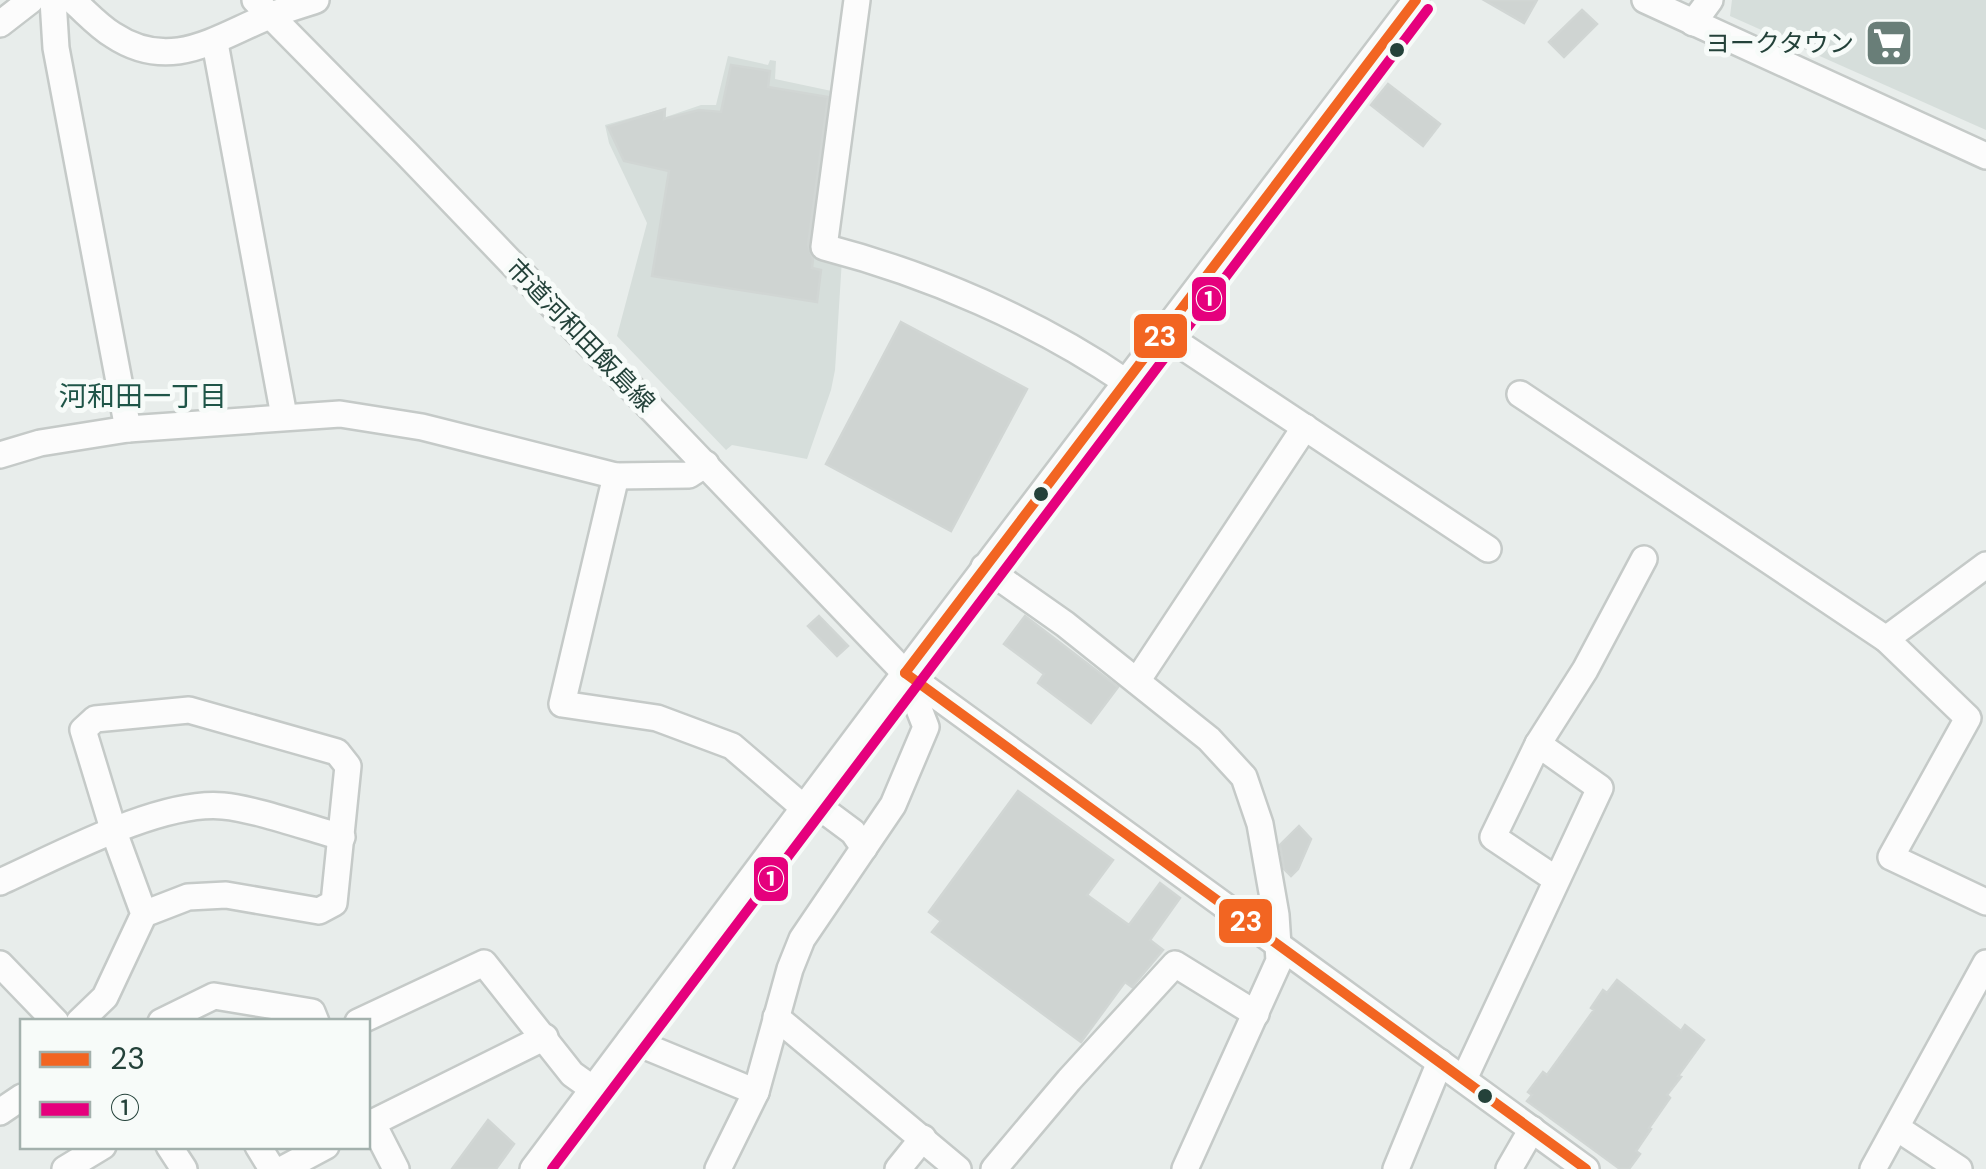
<svg xmlns="http://www.w3.org/2000/svg" width="1986" height="1169" font-family="'DM Sans','Noto Sans JP',sans-serif">
	<style>
		.built { fill: #d6dedb }
		.building { fill: #cfd4d2; stroke: #d1d6d4; stroke-width: 2.5 }
		.lines { fill: none; stroke-linecap: round; stroke-linejoin: round }
		.minor-casing { stroke: #c5cac8; stroke-width: 30 }
		.minor { stroke: #fcfcfc; stroke-width: 25 }
		.bus-1-casing { stroke: #f7fbf9; stroke-width: 18 }
		.bus-2-casing { stroke: #f7fbf9; stroke-width: 18 }
		.bus-1 { stroke: #f26522; stroke-width: 10 }
		.bus-2 { stroke: #e5007d; stroke-width: 10 }
		.bus-dot { fill: #24423a; stroke: #f7fbf9; stroke-width: 4 }
		.labels { text-anchor: middle; stroke-width: 10; stroke-linejoin: round; paint-order: stroke }
		.poi-label { font-size: 25px; fill: #24423a; stroke: #f7fbf9; text-anchor: end }
		.street-label { font-size: 25px; fill: #24423a; stroke: #f7fbf9 }
		.neighbourhood-label { font-size: 28px; fill: #1f5548; stroke: #f7fbf9 }
		.line-badge { stroke: #f7fbf9; stroke-width: 4 }
		.badge-label { font-size: 28px; text-anchor: middle; font-weight: bold; fill: #fff }
	</style>
	<rect width="100%" height="100%" fill="#e8edeb"/>
	<g class="built">
		<path d="M1732 0H1986V130L1730 16Z"/>
		<path d="M728 56 768 65 770 60 776 61 775 79 841 93 817 257 842 259 835 370 831 390 807 459 732 445 726 450 617 336 647 223 609 143 605 125 666 108V117L701 105H716Z"/>
	</g>
	<g class="building">
		<path d="M1484 0H1537L1524 23Z"/>
		<path d="M1582 10 1597 24 1564 57 1549 42Z"/>
		<path d="M731 65 770 71 768 87 828 97 808 245 813 259 812 268 821 270 817 302 652 276 669 171 624 161 608 127 665 109 664 119 699 110 721 112Z"/>
		<path d="M1388 84 1440 124 1423 146 1371 105Z"/>
		<path d="M901 322 1027 389 951 531 826 464Z"/>
		<path d="M819 616 848 646 837 656 808 626Z"/>
		<path d="M1025 616 1118 687 1091 723 1038 683 1044 674 1004 644Z"/>
		<path d="M1018 791 1113 860 1087 895 1129 925 1160 883 1180 898 1150 940 1163 950 1132 987 1125 982 1081 1042 932 932 941 921 929 912Z"/>
		<path d="M1299 826 1311 839 1298 869 1291 876 1284 869 1280 845Z"/>
		<path d="M1617 980 1681 1031 1685 1025 1704 1040 1678 1076 1681 1077 1667 1095 1670 1098 1649 1128 1651 1129 1636 1151 1640 1154 1629 1169H1620L1527 1101 1532 1095 1528 1092 1543 1072 1547 1075 1594 1010 1591 1008 1603 990 1607 993Z"/>
		<path d="M488 1120 514 1144 496 1169H452Z"/>
	</g>
	<g class="lines">
		<g class="minor-casing">
			<g id="minor">
				<path d="M53 0 56 48 128 429"/>
				<path d="M72 0C85 11 98 26 113 35 172 74 218 36 272 15 287 9 302 5 316 0"/>
				<path d="M255 0 406 153 905 673 1586 1169"/>
				<path d="M857 0 824 247C928 274 1037 321 1126 382"/>
				<path d="M1645 0 1986 156"/>
				<path d="M1693 23 1710 0"/>
				<path d="M0 24 31 0"/>
				<path d="M215 43 284 416"/>
				<path d="M1164 334 1488 549"/>
				<path d="M1520 394 1886 639 1968 718 1891 857 1986 902"/>
				<path d="M0 455 40 443 128 429 340 414 422 427 616 476 689 475 706 464"/>
				<path d="M616 476 562 704 657 718 732 746 804 808"/>
				<path d="M984 567 1065 624 1209 739 1244 777 1260 824 1276 915 1279 961 1185 1169"/>
				<path d="M1886 639 1986 565"/>
				<path d="M1137 681 1305 427"/>
				<path d="M1538 744 1585 670 1644 559"/>
				<path d="M810 800 853 832 864 848"/>
				<path d="M0 882C58 856 160 800 223 806 256 809 308 828 342 837"/>
				<path d="M0 964 56 1022"/>
				<path d="M776 1017 958 1169"/>
				<path d="M79 1022 105 997 144 914 114 832 83 730 95 719 189 710 337 752 348 766 334 903 319 911 226 895 188 897 144 914"/>
				<path d="M161 1022 214 996 312 1012 316 1022"/>
				<path d="M358 1022 484 963 572 1074 593 1089"/>
				<path d="M630 1040 756 1092"/>
				<path d="M1464 1079 1600 788 1538 744 1493 837 1557 880"/>
				<path d="M0 1112 22 1097"/>
				<path d="M372 1122 396 1169"/>
				<path d="M368 1125 545 1037"/>
				<path d="M1897 1128 1959 1169"/>
				<path d="M169 1146 184 1169"/>
				<path d="M258 1146 272 1169"/>
				<path d="M65 1169 103 1146"/>
				<path d="M283 1169 326 1146"/>
				<path d="M533 1169 905 673 1416 0"/>
				<path d="M718 1169 756 1092 790 969 802 939 893 805 926 727 905 673"/>
				<path d="M898 1169 923 1138"/>
				<path d="M994 1169 1069 1080 1175 964 1256 1014"/>
				<path d="M1396 1169 1440 1062"/>
				<path d="M1509 1169 1532 1129"/>
				<path d="M1873 1169 1986 963"/>
			</g>
		</g>
		<use href="#minor" class="minor"/>
		<g class="bus-1-casing">
			<g id="bus-1">
				<path d="M905 673 1416 0"/>
				<path d="M905 673 1586 1169"/>
			</g>
		</g>
		<g class="bus-2-casing">
			<path id="bus-2" d="M552 1169 1428 9"/>
		</g>
		<use href="#bus-1" class="bus-1"/>
		<use href="#bus-2" class="bus-2"/>
	</g>
	<defs>
		<g id="supermarket-square" transform="scale(2.5)"><rect x="-9" y="-9" width="18" height="18" rx="4" fill="#697e78" stroke="#f7fbf9"/><path d="M-6-5.5h2.5l.6 2H6L4.5 2H-2.5L-4.4-4H-6ZM-1.5 3.2a1.3 1.3 0 1 0 .1 0ZM3 3.2a1.3 1.3 0 1 0 .1 0Z" fill="#fff"/></g>
	</defs>
	<g fill-rule="evenodd">
		<use href="#supermarket-square" x="1889" y="43"/>
	</g>
	<g class="bus-dot">
		<circle cx="1397" cy="50" r="9"/>
		<circle cx="1041" cy="494" r="9"/>
		<circle cx="1485" cy="1096" r="9"/>
	</g>
	<g class="labels">
		<g class="poi-label">
			<text x="1854" y="52">ヨークタウン</text>
		</g>
		<g class="street-label">
			<text transform="translate(581 335) rotate(46)" y="9">市道河和田飯島線</text>
		</g>
		<g class="neighbourhood-label">
			<text x="143" y="406">河和田一丁目</text>
		</g>
	</g>
	<g class="line-badge">
		<rect x="1190" y="275" width="38" height="48" rx="10" fill="#e5007d"/>
		<rect x="1132" y="312" width="57" height="48" rx="10" fill="#f26522"/>
		<rect x="752" y="855" width="38" height="48" rx="10" fill="#e5007d"/>
		<rect x="1217" y="897" width="57" height="48" rx="10" fill="#f26522"/>
	</g>
	<g class="badge-label">
		<text x="1209" y="309">①</text>
		<text x="1160" y="346">23</text>
		<text x="771" y="889">①</text>
		<text x="1246" y="931">23</text>
	</g>
	<rect x="20" y="1019" width="350" height="130" fill="#f7fbf9" stroke="#a3b1ad" stroke-width="2.5"/>
	<rect x="40" y="1052" width="50" height="15" fill="#f26522" stroke="#a3b1ad" stroke-width="2.5"/>
	<text x="110" y="1069" font-size="30" fill="#24423a">23</text>
	<rect x="40" y="1102" width="50" height="15" fill="#e5007d" stroke="#a3b1ad" stroke-width="2.5"/>
	<text x="110" y="1119" font-size="30" fill="#24423a">①</text>
</svg>
